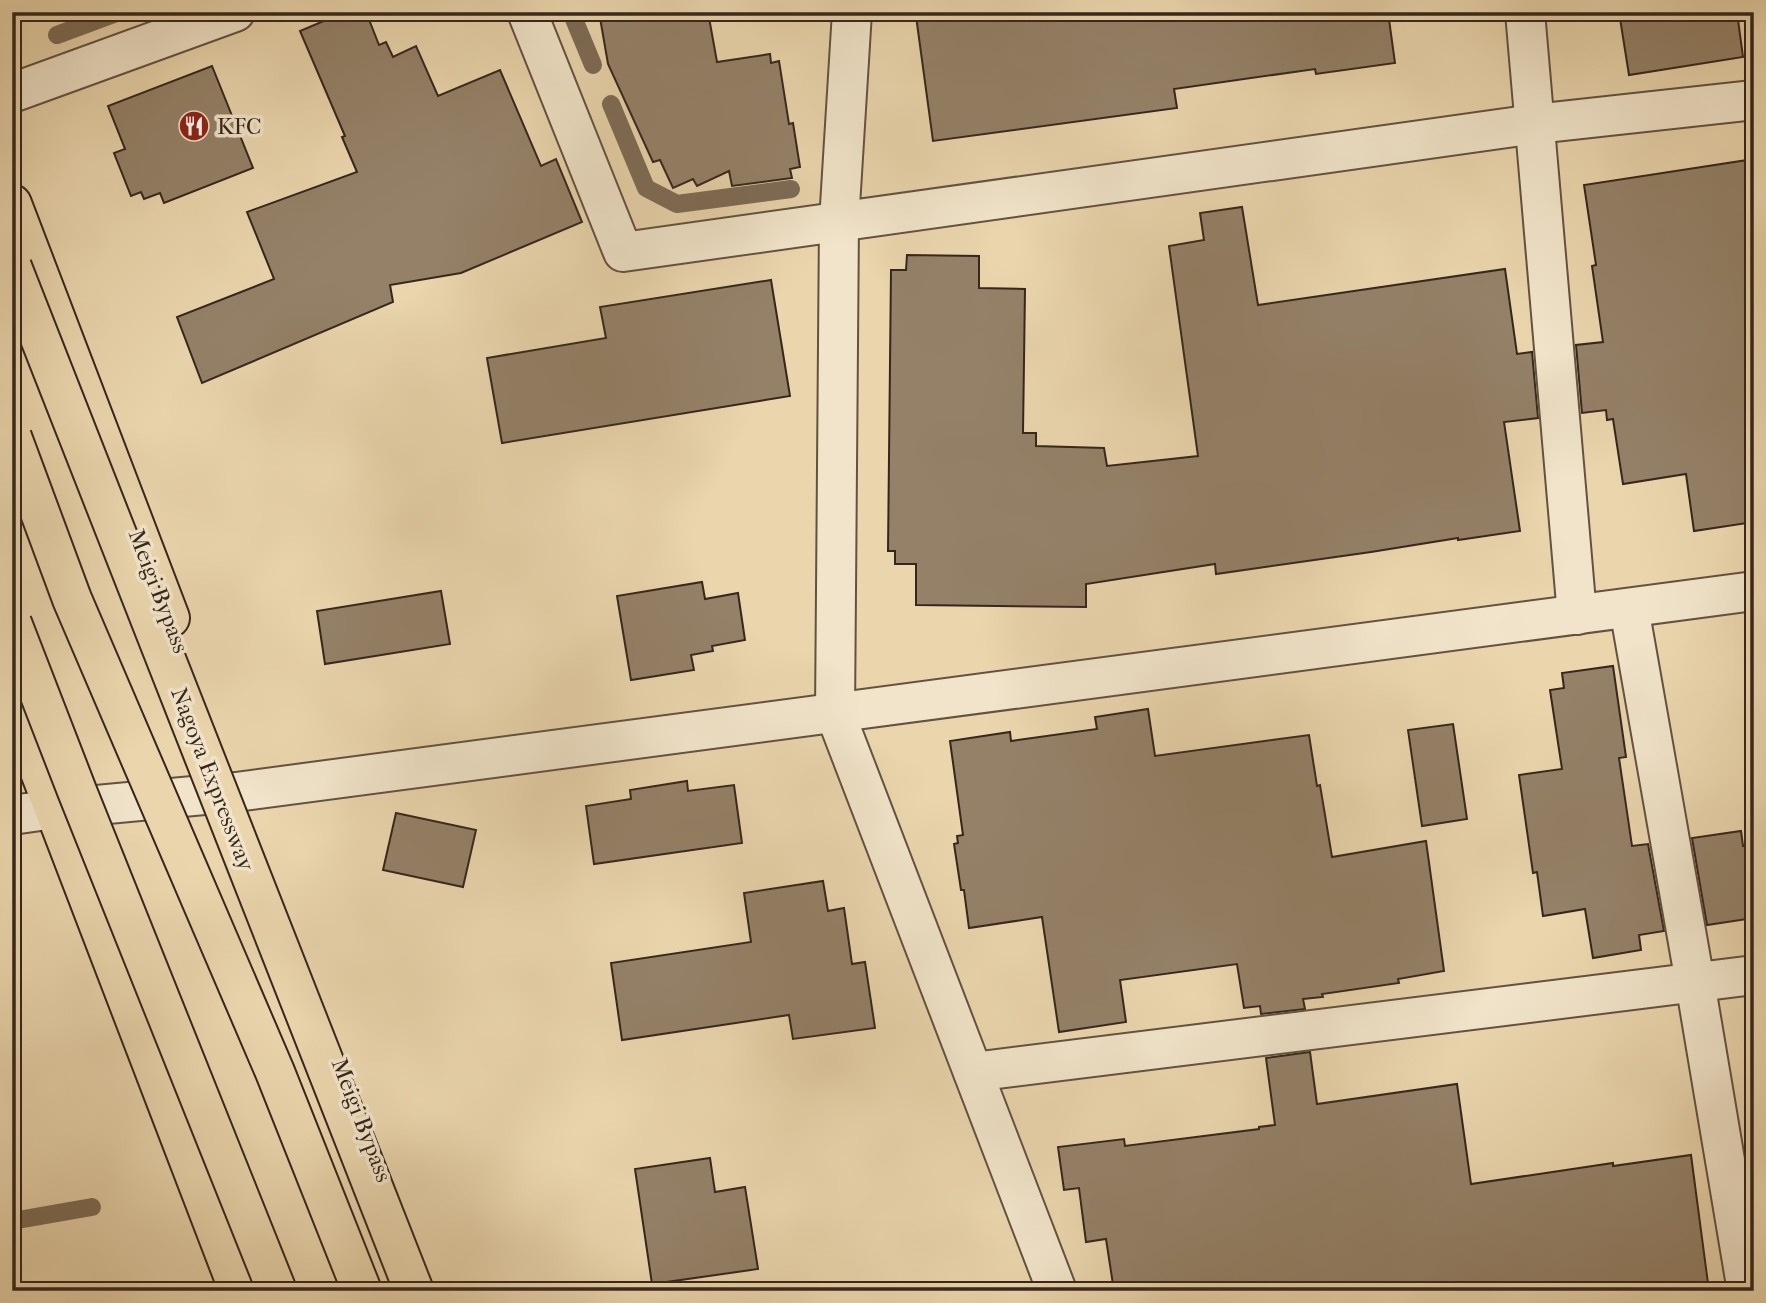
<svg xmlns="http://www.w3.org/2000/svg" width="1766" height="1303" font-family="'IM FELL French Canon',serif">
	<style>
		.lines { fill: none; stroke-linecap: round; stroke-linejoin: round }
		.stream { stroke: #7d6c56; stroke-width: 18 }
		.building { fill: #948168; stroke: #36261d; stroke-width: 2 }
		.minor-casing { stroke: #635241; stroke-width: 42 }
		.highway-casing { stroke: #36261d; stroke-width: 42 }
		.minor { stroke: #f1e4ca; stroke-width: 38 }
		.highway { stroke: #ead5ad; stroke-width: 38 }
		.highway-bridge-casing { stroke: #36261d; stroke-width: 42; stroke-linecap: butt }
		.highway-bridge { stroke: #ead5ad; stroke-width: 38 }
		.labels { text-anchor: middle; stroke-width: 7; stroke-linejoin: round; paint-order: stroke }
		.poi-label { font-size: 23px; fill: #36261d; stroke: #f1e4ca; text-anchor: start }
		.street-label { font-size: 23px; fill: #36261d; stroke: #f1e4ca }
	</style>
	<rect width="100%" height="100%" fill="#ead5ad"/>
	<filter id="stains"><feTurbulence type="fractalNoise" baseFrequency=".00286" numOctaves="4"/><feColorMatrix values="0 0 0 0 .2 0 0 0 0 .09 0 0 0 0 .02 0 0 0 .5 -.17"/></filter>
	<radialGradient id="worn" r=".72"><stop offset=".6" stop-color="#630" stop-opacity="0"/><stop offset="1" stop-color="#630" stop-opacity=".3"/></radialGradient>
	<g class="lines">
		<g class="stream">
			<path d="M571 12 593 65"/>
			<path d="M57 35 119 12"/>
			<path d="M611 104 646 188 677 204 791 189"/>
			<path d="M12 1221 92 1207"/>
		</g>
	</g>
	<g class="building">
		<path d="M345 12H366L379 45 386 42 393 57 416 46 438 96 500 70 541 166 556 159 582 222 461 273 390 285 393 302 202 383 177 317 274 279 247 212 357 172 342 137 345 136 300 31Z"/>
		<path d="M599 12H708L717 62 770 54 771 63 779 61 789 124 793 123 800 167 790 169 792 178 732 186 729 171 697 186 693 179 673 188 660 160 653 162 608 64Z"/>
		<path d="M943 12H1388L1395 63 1316 74 1315 69 1174 89 1177 108 933 141 916 16Z"/>
		<path d="M1619 12H1737L1743 57 1629 75Z"/>
		<path d="M212 66 253 168 164 203 160 193 144 199 141 192 131 196 114 153 125 149 108 106Z"/>
		<path d="M1754 159V522L1694 531 1686 474 1623 484 1613 419 1607 420 1606 410 1582 413 1576 345 1603 342 1592 266 1596 265 1584 185Z"/>
		<path d="M1242 207 1258 305 1505 269 1517 354 1532 352 1538 418 1504 422 1520 531 1458 540V538L1371 552 1216 574 1215 564 1086 584V607L916 605V564H895V551H888L891 270H906L907 255 979 256V288L1025 289 1023 433H1036V446L1104 448 1107 466 1198 456 1169 246 1204 240 1200 213Z"/>
		<path d="M771 280 790 396 502 443 487 358 606 338 600 307Z"/>
		<path d="M702 582 705 599 738 593 745 640 712 646 713 651 691 655 694 670 631 680 617 596Z"/>
		<path d="M441 591 450 644 325 664 317 611Z"/>
		<path d="M1613 666 1626 757 1619 758 1632 846 1648 844 1664 931 1639 935 1641 950 1593 958 1585 909 1543 916 1537 872 1533 873 1519 775 1562 769 1550 690 1564 688 1562 673Z"/>
		<path d="M1148 709 1155 756 1309 735 1317 786 1320 785 1332 857 1426 841 1444 971 1398 979 1399 983 1322 994 1323 997 1303 999 1305 1009 1261 1014 1260 1006 1244 1008 1237 964 1120 980 1126 1022 1059 1032 1042 917 969 928 964 890H961L954 844 958 843 957 836 963 835 950 741 1010 732 1011 741 1097 729 1095 717Z"/>
		<path d="M1453 724 1467 819 1422 826 1408 730Z"/>
		<path d="M687 781 688 791 734 785 742 843 594 864 586 806 631 799 630 790Z"/>
		<path d="M396 813 476 830 463 887 383 870Z"/>
		<path d="M1741 831 1743 846 1754 844V918L1707 925 1692 838Z"/>
		<path d="M823 881 828 911 844 908 852 964 865 962 875 1028 793 1039 789 1015 622 1040 611 963 751 942 744 893Z"/>
		<path d="M1310 1052 1317 1104 1457 1084 1471 1184 1613 1163V1166L1691 1155 1709 1291H1114L1106 1239 1086 1242 1079 1188 1064 1190 1058 1147 1124 1139 1125 1146 1259 1129V1127L1275 1125 1266 1058Z"/>
		<path d="M710 1158 715 1192 745 1187 758 1269 652 1284 635 1169Z"/>
	</g>
	<g class="lines">
		<g class="minor-casing">
			<g id="minor">
				<path d="M527 12 623 252 1535 124 1754 100"/>
				<path d="M852 12 839 222 835 713 1057 1291"/>
				<path d="M1525 12 1577 615"/>
				<path d="M12 93 235 12"/>
				<path d="M1629 608 1695 982 1747 1291"/>
				<path d="M12 815 54 809 236 792 1754 591"/>
				<path d="M973 1072 1754 975"/>
			</g>
		</g>
		<g class="highway-casing">
			<g id="highway">
				<path d="M12 204 170 618"/>
				<path d="M12 699 239 1291"/>
			</g>
		</g>
		<use href="#minor" class="minor"/>
		<use href="#highway" class="highway"/>
		<g class="highway-bridge-casing">
			<g id="highway-bridge">
				<path d="M12 267 414 1291"/>
				<path d="M12 437 72 599 275 1072 362 1291"/>
				<path d="M12 623 77 791 277 1291"/>
			</g>
		</g>
		<use href="#highway-bridge" class="highway-bridge"/>
	</g>
	<defs>
		<g id="restaurant-disc" transform="scale(1.575)"><circle r="9.5" fill="#8f2418" stroke="#f1e4ca"/><path d="M-5-6h1v4h1v-4h1v4h1v-4h1v5L-1.5 .5V6h-2V.5L-5-1ZM5-6V6H3V1.5H1.5Q1.5-4 5-6Z" fill="#fff"/></g>
	</defs>
	<g fill-rule="evenodd">
		<use href="#restaurant-disc" x="194" y="126"/>
	</g>
	<g class="labels">
		<g class="poi-label">
			<text x="217" y="134">KFC</text>
		</g>
		<g class="street-label">
			<text transform="translate(159 591) rotate(69)" y="8">Meigi Bypass</text>
			<text transform="translate(213 779) rotate(69)" y="8">Nagoya Expressway</text>
			<text transform="translate(362 1120) rotate(69)" y="8">Meigi Bypass</text>
		</g>
	</g>
	<rect width="1766" height="1303" fill="none" stroke="#ead5ad" stroke-width="42"/>
	<rect x="14" y="14" width="1738" height="1275" fill="none" stroke="#36261d" stroke-width="3.5"/>
	<rect x="21" y="21" width="1724" height="1261" fill="none" stroke="#36261d" stroke-width="2"/>
	<rect width="100%" height="100%" filter="url(#stains)"/>
	<rect width="100%" height="100%" fill="url(#worn)"/>
</svg>
